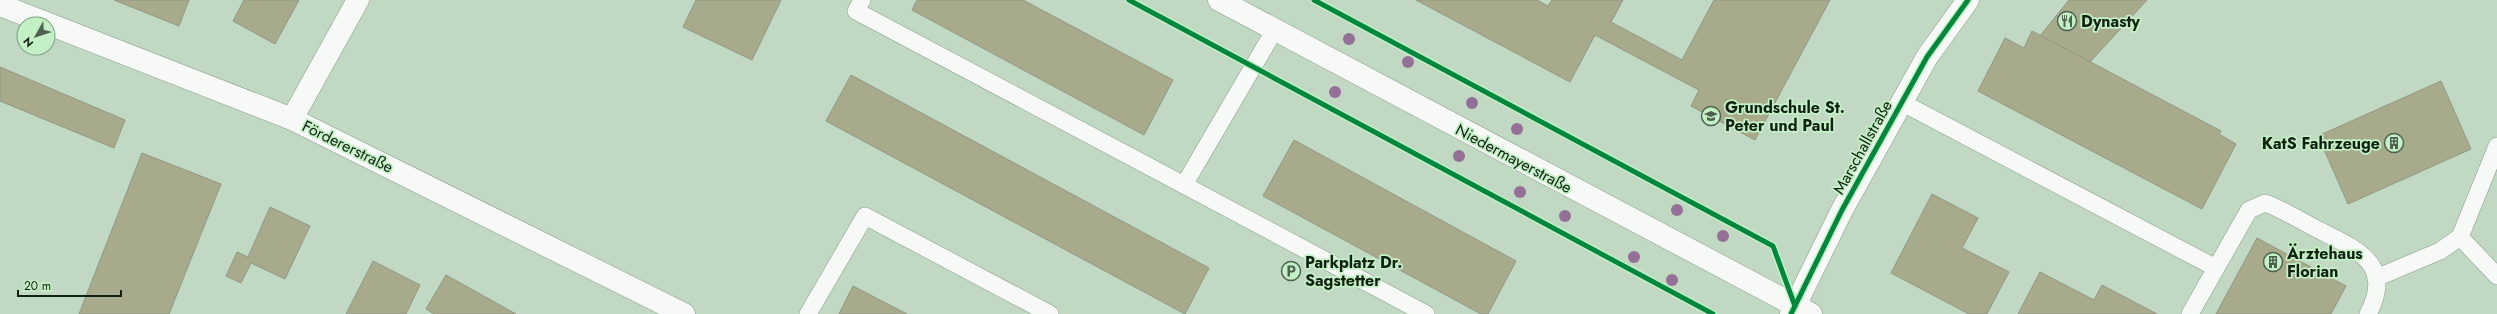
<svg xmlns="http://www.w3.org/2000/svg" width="2497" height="314" font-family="Jost,sans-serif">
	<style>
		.building { fill: #a7aa8b; stroke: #919784 }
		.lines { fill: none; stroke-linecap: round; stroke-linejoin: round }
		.service-casing { stroke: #8b9d8c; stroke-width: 18 }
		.minor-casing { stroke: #8b9d8c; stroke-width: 23 }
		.secondary-casing { stroke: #8b9d8c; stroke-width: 23 }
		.service { stroke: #f6f9f6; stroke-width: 17 }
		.minor { stroke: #f6f9f6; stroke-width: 22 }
		.secondary { stroke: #f6f9f6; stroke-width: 22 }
		.cycleway-casing { stroke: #c4f0c6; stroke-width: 8 }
		.cycleway { stroke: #00873e; stroke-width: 5 }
		.tree { fill: #947097 }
		.labels { text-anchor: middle; stroke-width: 3.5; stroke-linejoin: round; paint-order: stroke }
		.poi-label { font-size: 16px; font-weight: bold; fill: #112112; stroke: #c4f0c6; text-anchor: start }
		.street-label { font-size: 16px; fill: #112112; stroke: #c4f0c6 }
	</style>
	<rect width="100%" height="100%" fill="#c1d8c2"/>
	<g class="building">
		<path d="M114 0H189L179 26Z"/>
		<path d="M244 0H299L275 44 233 21Z"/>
		<path d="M696 0H781L752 60 683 27Z"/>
		<path d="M917 0H1023L1173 80 1144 135 912 10Z"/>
		<path d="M1416 0H1537L1548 6 1552 0H1623L1611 22 1682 60 1714 0H1830L1755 140 1691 106 1699 90 1595 35 1570 82Z"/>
		<path d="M2069 0H2147L2090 62 2040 36Z"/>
		<path d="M2032 31 2221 131 2219 134 2236 144 2202 209 1978 91 2005 38 2024 48Z"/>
		<path d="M0 67 125 120 114 148 0 101Z"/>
		<path d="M851 75 1209 268 1185 314 826 121Z"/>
		<path d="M2441 81 2471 149 2348 204 2318 136Z"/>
		<path d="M1294 140 1516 261 1488 314H1481L1263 196Z"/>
		<path d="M142 153 221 184 169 314H79Z"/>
		<path d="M1932 194 1978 218 1962 248 2009 272 1987 314H1969L1891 273Z"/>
		<path d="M270 207 310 226 285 279 251 263 241 283 226 276 237 252 248 257Z"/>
		<path d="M2257 238 2346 286 2331 314H2216Z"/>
		<path d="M373 261 420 285 406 314H346Z"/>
		<path d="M2040 272 2094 300 2102 285 2157 314H2018Z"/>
		<path d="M446 275 516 314H434L426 309Z"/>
		<path d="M853 286 907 314H839Z"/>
	</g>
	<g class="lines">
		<g class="service-casing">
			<g id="service">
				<path d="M862 0 856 11 1184 185"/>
				<path d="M1274 31 1184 185 1426 314"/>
				<path d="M1901 102 2216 268"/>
				<path d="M2460 237 2497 276"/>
				<path d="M2376 278 2440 251 2460 237 2497 146"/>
				<path d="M808 314 865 216 1050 314"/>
				<path d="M2190 314 2249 210 2265 203C2282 209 2299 220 2315 228 2353 248 2396 262 2368 314"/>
			</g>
		</g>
		<g class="minor-casing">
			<g id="minor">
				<path d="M0 5 292 119 684 314"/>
				<path d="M292 119 358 0"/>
				<path d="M1791 314 1842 210 1927 57 1968 0"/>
			</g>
		</g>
		<g class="secondary-casing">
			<path id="secondary" d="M1219 0 1811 314"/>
		</g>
		<use href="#service" class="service"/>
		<use href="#minor" class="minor"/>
		<use href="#secondary" class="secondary"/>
		<g class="cycleway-casing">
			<g id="cycleway">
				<path d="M1129 0 1713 314"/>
				<path d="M1314 0 1773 246 1795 306"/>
				<path d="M1791 314 1842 210 1927 57 1968 0"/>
			</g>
		</g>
		<use href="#cycleway" class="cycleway"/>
	</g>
	<g class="tree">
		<circle cx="1349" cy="39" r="6"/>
		<circle cx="1408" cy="62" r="6"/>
		<circle cx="1335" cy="92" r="6"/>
		<circle cx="1472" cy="103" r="6"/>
		<circle cx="1517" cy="129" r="6"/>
		<circle cx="1459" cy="156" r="6"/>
		<circle cx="1520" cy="192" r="6"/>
		<circle cx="1677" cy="210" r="6"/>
		<circle cx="1565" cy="216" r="6"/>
		<circle cx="1723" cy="236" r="6"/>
		<circle cx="1634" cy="257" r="6"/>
		<circle cx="1672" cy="280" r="6"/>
	</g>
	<defs>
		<g id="restaurant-ring" transform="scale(1)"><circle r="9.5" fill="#c4f0c6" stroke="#4f6150" stroke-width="1.5"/><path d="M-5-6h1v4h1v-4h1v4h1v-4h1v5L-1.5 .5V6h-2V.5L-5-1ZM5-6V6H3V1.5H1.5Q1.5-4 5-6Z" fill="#4f6150"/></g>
		<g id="school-ring" transform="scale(1)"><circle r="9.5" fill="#c4f0c6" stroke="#4f6150" stroke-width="1.5"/><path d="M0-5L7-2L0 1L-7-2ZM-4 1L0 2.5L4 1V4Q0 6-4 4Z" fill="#4f6150"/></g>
		<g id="building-ring" transform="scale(1)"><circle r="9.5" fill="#c4f0c6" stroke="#4f6150" stroke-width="1.5"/><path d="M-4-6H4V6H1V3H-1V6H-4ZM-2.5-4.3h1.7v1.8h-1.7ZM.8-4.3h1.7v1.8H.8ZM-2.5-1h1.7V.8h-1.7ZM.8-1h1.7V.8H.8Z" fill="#4f6150"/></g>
		<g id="parking-ring" transform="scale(1)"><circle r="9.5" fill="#c4f0c6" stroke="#4f6150" stroke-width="1.5"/><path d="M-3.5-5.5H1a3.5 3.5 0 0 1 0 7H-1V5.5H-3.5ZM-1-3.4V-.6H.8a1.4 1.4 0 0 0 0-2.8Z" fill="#4f6150"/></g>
	</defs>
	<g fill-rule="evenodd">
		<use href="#restaurant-ring" x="2067" y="21"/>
		<use href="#school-ring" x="1711" y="116"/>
		<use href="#building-ring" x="2394" y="143"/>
		<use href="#building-ring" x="2273" y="262"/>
		<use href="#parking-ring" x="1291" y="271"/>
	</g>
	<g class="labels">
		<g class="poi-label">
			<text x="2081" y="27">Dynasty</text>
			<text x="1725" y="113">Grundschule St.<tspan x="1725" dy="18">Peter und Paul</tspan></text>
			<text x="2380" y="149" text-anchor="end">KatS Fahrzeuge</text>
			<text x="2287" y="259">Ärztehaus<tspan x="2287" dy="18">Florian</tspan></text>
			<text x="1305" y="268">Parkplatz Dr.<tspan x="1305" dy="18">Sagstetter</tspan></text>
		</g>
		<g class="street-label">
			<text transform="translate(348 146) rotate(26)" y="6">Fördererstraße</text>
			<text transform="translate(1862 147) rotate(-61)" y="6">Marschallstraße</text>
			<text transform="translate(1514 158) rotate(28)" y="6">Niedermayerstraße</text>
		</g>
	</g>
	<g transform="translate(36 36) rotate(231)"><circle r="19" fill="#c4f0c6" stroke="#7c9d7e"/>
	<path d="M0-3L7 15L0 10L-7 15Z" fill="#4f6150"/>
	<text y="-6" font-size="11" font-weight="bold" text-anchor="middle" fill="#112112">N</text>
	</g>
	<path d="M18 290v6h103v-6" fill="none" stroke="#112112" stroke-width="2"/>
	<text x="24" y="290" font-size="12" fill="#112112" stroke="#c4f0c6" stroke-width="3" paint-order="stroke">20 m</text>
</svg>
